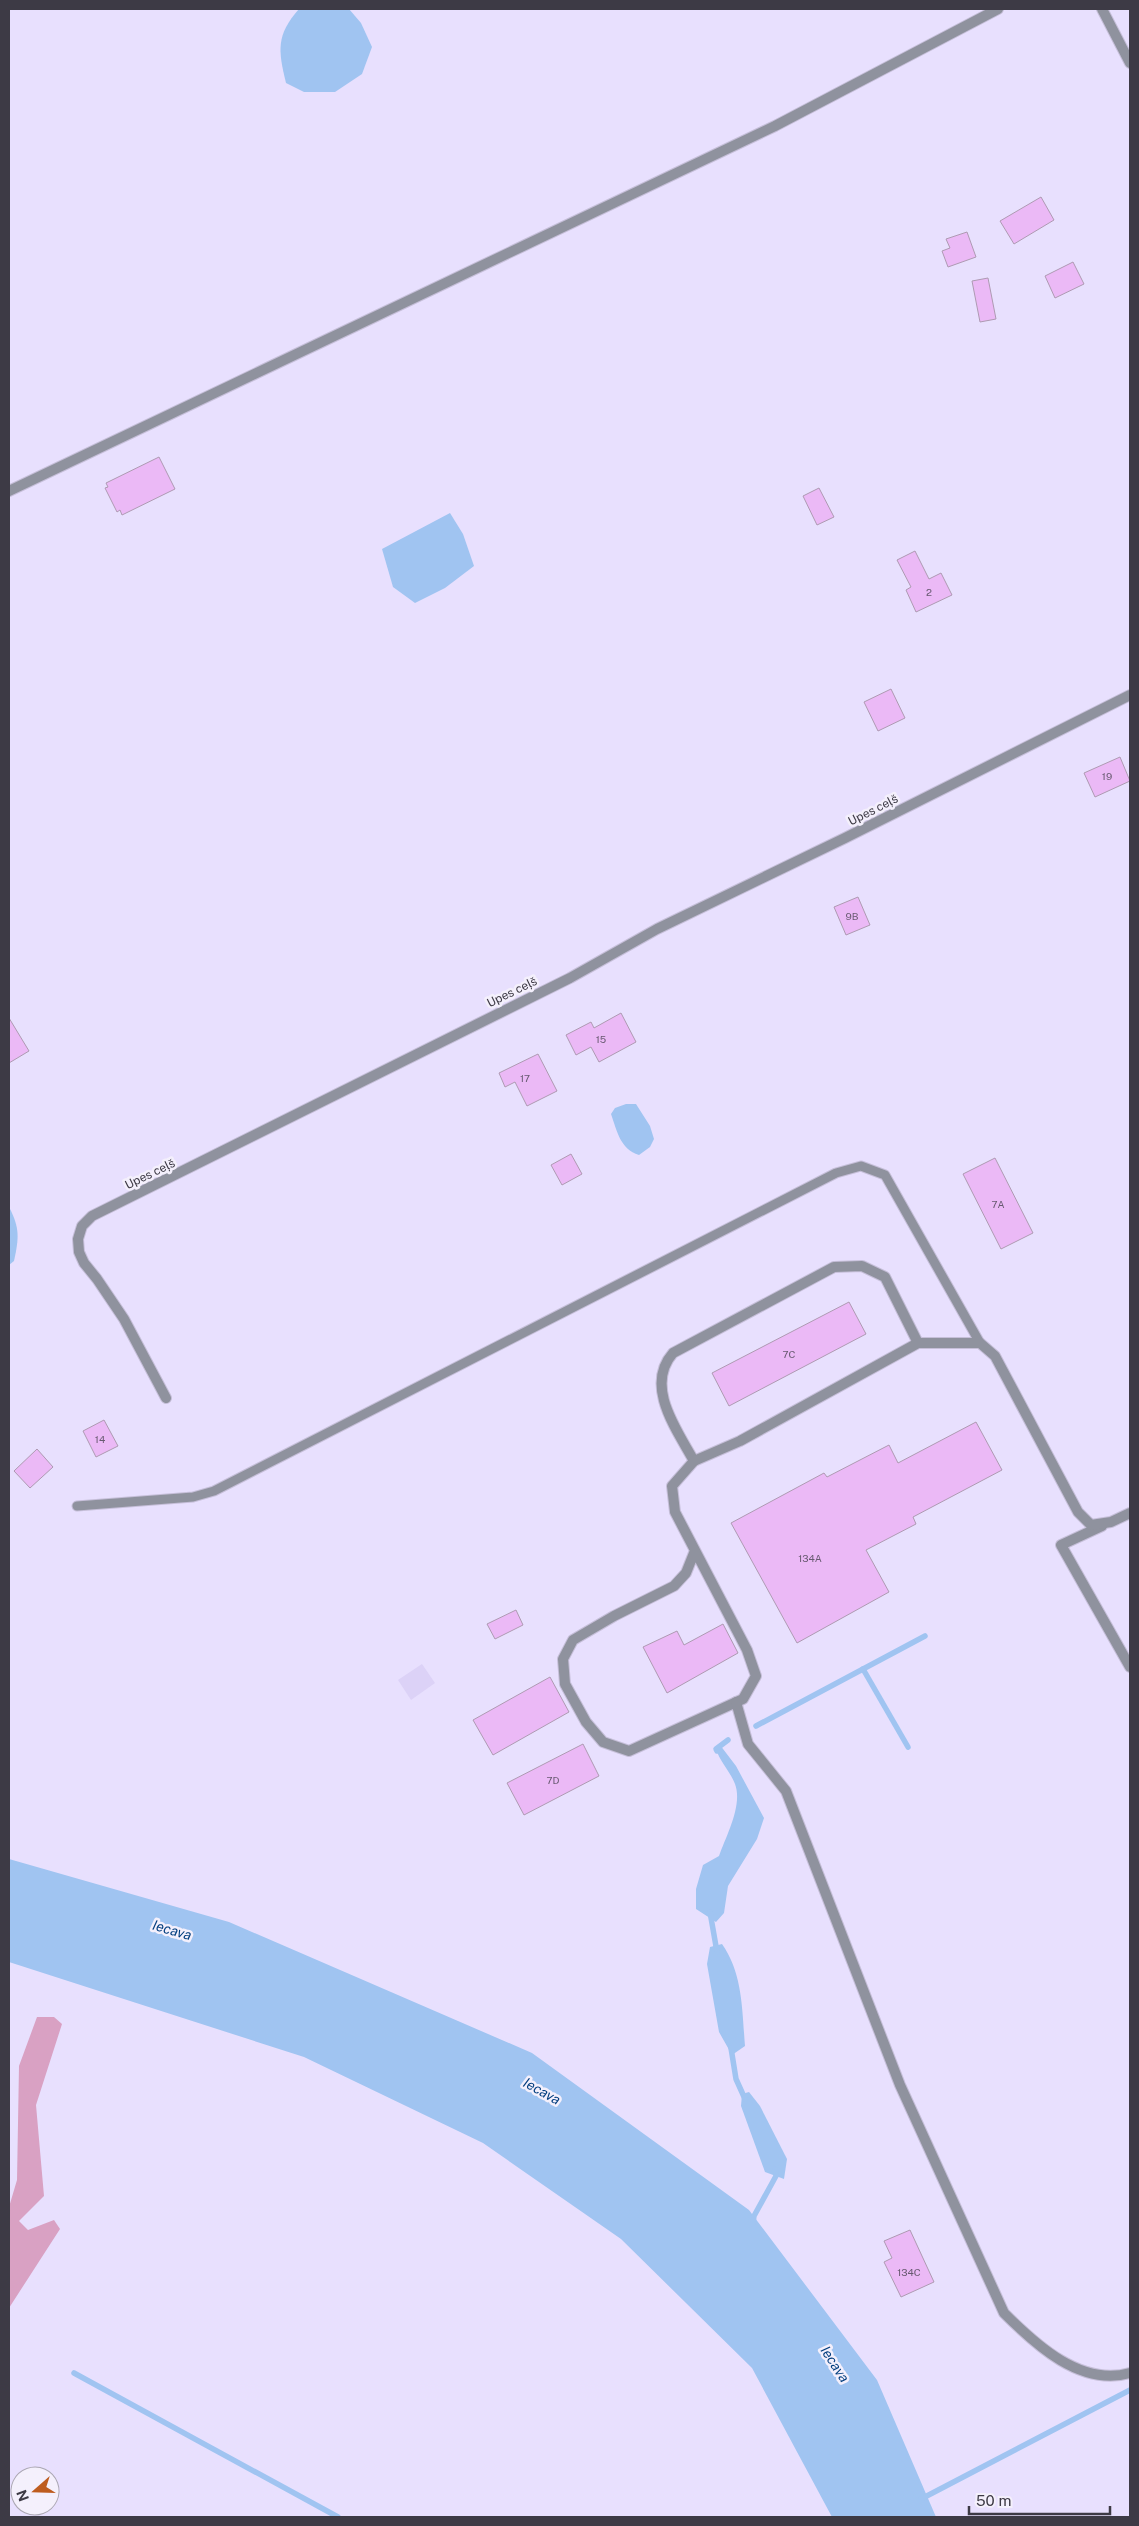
<svg xmlns="http://www.w3.org/2000/svg" width="1139" height="2526" font-family="'Public Sans',sans-serif">
	<style>
		.built { fill: #dcd2f7 }
		.green { fill: #d9a1c3 }
		.water { fill: #a0c4f1 }
		.lines { fill: none; stroke-linecap: round; stroke-linejoin: round }
		.stream { stroke: #a0c4f1; stroke-width: 5.5 }
		.building { fill: #ebb9f6; stroke: #ae9ab2 }
		.service-casing { stroke: #c6bfd9; stroke-width: 11 }
		.minor-casing { stroke: #c6bfd9; stroke-width: 12 }
		.tertiary-casing { stroke: #c6bfd9; stroke-width: 12 }
		.service { stroke: #8f929e; stroke-width: 9 }
		.minor { stroke: #8f929e; stroke-width: 10 }
		.tertiary { stroke: #8f929e; stroke-width: 10 }
		.labels { text-anchor: middle; stroke-width: 5; stroke-linejoin: round; paint-order: stroke }
		.number-label { font-size: 10px; fill: #685a71 }
		.street-label { font-size: 12px; fill: #3d3a45; stroke: #f4f0fc }
		.water-label { font-size: 14px; font-style: italic; fill: #003d7e; stroke: #f4f0fc }
	</style>
	<rect width="100%" height="100%" fill="#e8e0fe"/>
	<path class="built" d="M422 1664 435 1683 411 1700 398 1680Z"/>
	<path class="green" d="M37 2017H54L62 2024 36 2105 44 2196 19 2221 28 2230 54 2220 60 2229 9 2308V2207L17 2180 19 2066Z"/>
	<g class="water">
		<path d="M299 9H349L361 23 372 47 362 74 335 92H304L286 83C278 50 276 35 299 9Z"/>
		<path d="M450 513 463 534 474 566 445 588 415 603 393 587 382 549Z"/>
		<path d="M626 1104H636L650 1126 654 1139 650 1147 639 1155C620 1149 617 1131 611 1114L615 1108Z"/>
		<path d="M9 1207C20 1228 19 1238 14 1261L9 1265Z"/>
		<path d="M720 1745 736 1766 764 1818 757 1839 728 1886 724 1913 716 1922 696 1909V1889L703 1865 719 1856C726 1836 743 1805 735 1784 730 1771 720 1762 716 1749Z"/>
		<path d="M9 1859 229 1922 532 2053 749 2210 877 2380 936 2517H832L752 2368 621 2239 483 2143 304 2057 9 1962Z"/>
		<path d="M722 1944C743 1974 742 2010 745 2046L732 2055 719 2032 707 1964 710 1947Z"/>
		<path d="M749 2092 760 2106 787 2159 784 2179 765 2172 741 2106 742 2094Z"/>
	</g>
	<g class="lines">
		<g class="stream">
			<path d="M863 1669 908 1747"/>
			<path d="M756 1726 925 1636"/>
			<path d="M717 1751 716 1749 728 1740"/>
			<path d="M710 1912 717 1952"/>
			<path d="M731 2048 736 2079 745 2099"/>
			<path d="M753 2224 754 2216 776 2176 775 2169"/>
			<path d="M74 2373 338 2517"/>
			<path d="M921 2499 1130 2390"/>
		</g>
	</g>
	<g class="building">
		<path d="M1041 197 1054 220 1014 244 1000 221Z"/>
		<path d="M967 232 976 257 948 267 942 251 950 248 946 239Z"/>
		<path d="M1073 262 1084 284 1055 298 1045 276Z"/>
		<path d="M988 278 996 319 980 322 972 281Z"/>
		<path d="M159 457 175 489 122 515 120 510 117 512 105 488 108 487 106 483Z"/>
		<path d="M819 488 834 517 817 525 803 496Z"/>
		<path d="M915 551 929 579 941 573 952 595 916 612 906 590 911 587 897 560Z"/>
		<path d="M891 689 905 718 878 731 864 702Z"/>
		<path d="M1120 757 1130 781 1095 797 1084 773Z"/>
		<path d="M858 897 870 925 846 935 834 907Z"/>
		<path d="M621 1013 636 1042 599 1062 591 1047 576 1055 566 1035 591 1022 594 1028Z"/>
		<path d="M9 1018 29 1051 9 1063Z"/>
		<path d="M538 1054 557 1091 527 1106 515 1082 505 1087 499 1073Z"/>
		<path d="M571 1154 582 1174 562 1185 551 1165Z"/>
		<path d="M995 1158 1033 1233 1001 1249 963 1174Z"/>
		<path d="M849 1302 866 1334 729 1406 712 1373Z"/>
		<path d="M104 1420 118 1446 96 1457 83 1431Z"/>
		<path d="M976 1422 1002 1470 913 1517 916 1524 866 1550 889 1592 797 1643 731 1523 824 1473 827 1477 889 1445 898 1463Z"/>
		<path d="M37 1449 53 1467 30 1488 14 1471Z"/>
		<path d="M516 1610 523 1625 495 1639 487 1624Z"/>
		<path d="M723 1624 738 1653 667 1693 643 1647 677 1631 684 1645Z"/>
		<path d="M550 1677 569 1712 493 1755 473 1720Z"/>
		<path d="M583 1744 599 1776 524 1815 507 1783Z"/>
		<path d="M910 2230 934 2282 901 2297 884 2262 892 2258 884 2241Z"/>
	</g>
	<g class="lines">
		<g class="service-casing">
			<path id="service" d="M77 1506 193 1497 214 1491 836 1173 861 1166 885 1175 980 1343"/>
		</g>
		<g class="minor-casing">
			<g id="minor">
				<path d="M9 491 775 126 998 9"/>
				<path d="M166 1398 124 1319 97 1279 84 1263 79 1252 78 1239 82 1226 92 1216 570 978 657 929 845 838 1130 695"/>
				<path d="M694 1461C677 1430 644 1386 673 1353L834 1267 862 1266 885 1277 918 1343"/>
				<path d="M1102 1526 1061 1545 1130 1667"/>
				<path d="M694 1553 686 1573 674 1586 614 1616 573 1640 563 1659 565 1684 586 1722 603 1742 629 1751 743 1699 756 1676 747 1650 675 1512 672 1486 694 1461 740 1441 918 1343H980L995 1356 1078 1512 1091 1525 1111 1522 1130 1513"/>
				<path d="M736 1702 748 1744 786 1791 900 2085 1004 2313C1036 2345 1081 2387 1130 2373"/>
			</g>
		</g>
		<g class="tertiary-casing">
			<path id="tertiary" d="M1102 9 1130 63"/>
		</g>
		<use href="#service" class="service"/>
		<use href="#minor" class="minor"/>
		<use href="#tertiary" class="tertiary"/>
	</g>
	<g class="labels">
		<g class="number-label">
			<text x="929" y="596">2</text>
			<text x="1107" y="780">19</text>
			<text x="852" y="920">9B</text>
			<text x="601" y="1043">15</text>
			<text x="525" y="1082">17</text>
			<text x="998" y="1208">7A</text>
			<text x="789" y="1358">7C</text>
			<text x="100" y="1443">14</text>
			<text x="810" y="1562">134A</text>
			<text x="553" y="1784">7D</text>
			<text x="909" y="2276">134C</text>
		</g>
		<g class="street-label">
			<text transform="translate(873 810) rotate(-27)" y="4">Upes ceļš</text>
			<text transform="translate(512 992) rotate(-26)" y="4">Upes ceļš</text>
			<text transform="translate(150 1174) rotate(-26)" y="4">Upes ceļš</text>
		</g>
		<g class="water-label">
			<text transform="translate(172 1930) rotate(16)" y="5">Iecava</text>
			<text transform="translate(542 2091) rotate(29)" y="5">Iecava</text>
			<text transform="translate(835 2364) rotate(57)" y="5">Iecava</text>
		</g>
	</g>
	<rect width="1139" height="2526" fill="none" stroke="#3d3a45" stroke-width="20"/>
	<g transform="translate(35 2491) rotate(250)"><circle r="24" fill="#f4f0fc" stroke="#aba7b3"/>
	<path d="M0-4L9 19L0 12L-9 19Z" fill="#be5c1f"/>
	<text y="-8" font-size="14" font-weight="bold" text-anchor="middle" fill="#3d3a45">N</text>
	</g>
	<path d="M969 2506v8h141v-8" fill="none" stroke="#3d3a45" stroke-width="2.5"/>
	<text x="976" y="2506" font-size="15" fill="#3d3a45" stroke="#f4f0fc" stroke-width="4" paint-order="stroke">50 m</text>
</svg>
